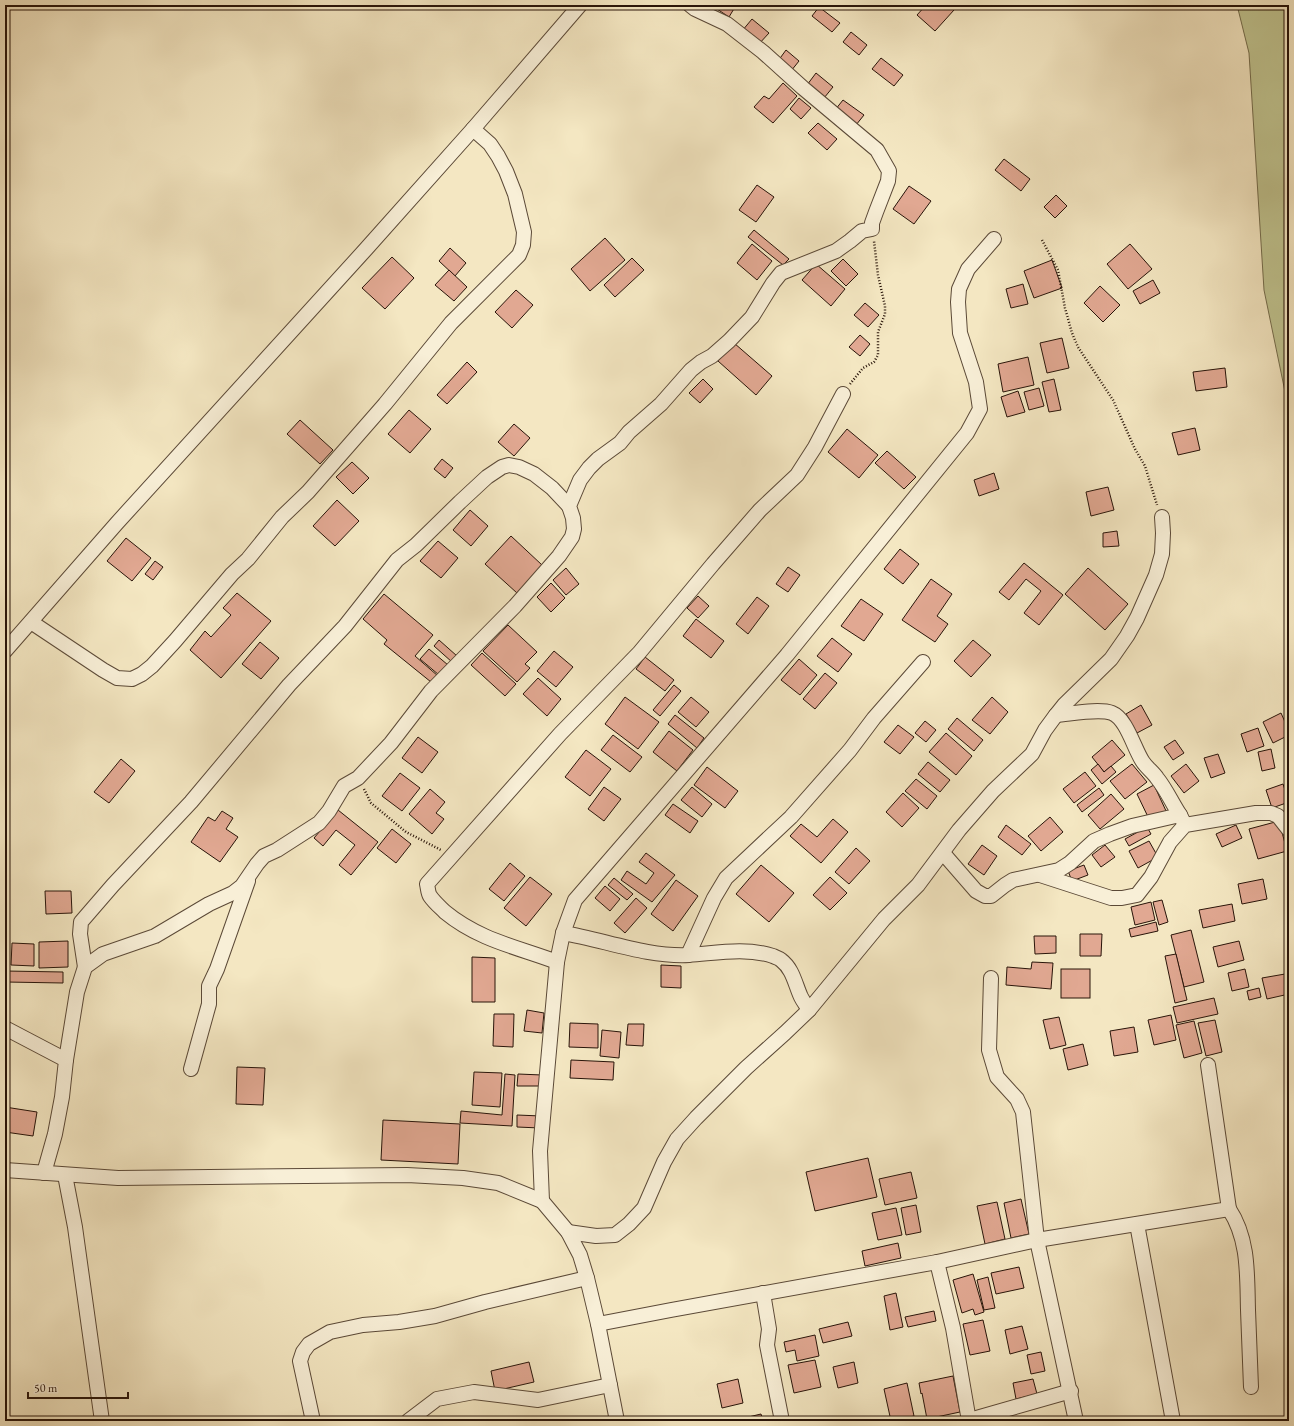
<svg xmlns="http://www.w3.org/2000/svg" width="1294" height="1426" font-family="'EB Garamond',serif">
	<style>
		.green { fill: #c0c490; stroke: #746c4c }
		.building { fill: #e1a892; stroke: #281409 }
		.lines { fill: none; stroke-linecap: round; stroke-linejoin: round }
		.minor-casing { stroke: #5b4937; stroke-width: 16 }
		.path { stroke: #281409; stroke-width: 2.5; stroke-dasharray: 1 2; stroke-linecap: butt }
		.minor { stroke: #f8efd7; stroke-width: 14 }
	</style>
	<rect width="100%" height="100%" fill="#f4e7c2"/>
	<filter id="stains"><feTurbulence type="fractalNoise" baseFrequency=".005" numOctaves="4"/><feColorMatrix values="0 0 0 0 .2 0 0 0 0 .09 0 0 0 0 .02 0 0 0 .5 -.17"/></filter>
	<radialGradient id="worn" r=".72"><stop offset=".6" stop-color="#630" stop-opacity="0"/><stop offset="1" stop-color="#630" stop-opacity=".3"/></radialGradient>
	<path class="green" d="M1237 5H1289V411L1264 290 1249 53Z"/>
	<g class="building">
		<path d="M711 5H732L735 7 729 17Z"/>
		<path d="M926 5H948L954 10 935 31 917 15Z"/>
		<path d="M819 7 840 23 832 32 812 16Z"/>
		<path d="M752 19 769 33 758 45 742 31Z"/>
		<path d="M851 32 867 45 859 55 843 42Z"/>
		<path d="M786 50 799 61 791 71 778 61Z"/>
		<path d="M881 58 903 75 894 86 872 69Z"/>
		<path d="M816 73 833 87 824 98 807 85Z"/>
		<path d="M783 83 797 96 773 123 754 107 764 96 769 99Z"/>
		<path d="M799 98 811 108 801 119 790 109Z"/>
		<path d="M843 100 864 115 856 125 835 110Z"/>
		<path d="M818 123 837 139 827 150 808 133Z"/>
		<path d="M1004 159 1030 179 1021 191 995 170Z"/>
		<path d="M757 185 774 197 756 222 739 210Z"/>
		<path d="M909 186 931 201 914 224 893 209Z"/>
		<path d="M1056 195 1067 206 1055 218 1044 207Z"/>
		<path d="M754 230 789 259 783 265 748 237Z"/>
		<path d="M605 238 625 260 590 291 571 269Z"/>
		<path d="M752 244 772 261 757 280 737 263Z"/>
		<path d="M1130 244 1152 269 1128 289 1107 264Z"/>
		<path d="M450 248 466 263 455 276 439 261Z"/>
		<path d="M392 257 414 278 385 309 362 288Z"/>
		<path d="M632 258 644 270 615 297 604 285Z"/>
		<path d="M843 259 858 274 846 286 831 271Z"/>
		<path d="M1052 260 1062 288 1034 298 1024 271Z"/>
		<path d="M816 264 845 289 831 306 802 280Z"/>
		<path d="M449 270 467 287 454 301 435 285Z"/>
		<path d="M1153 280 1160 293 1140 304 1133 291Z"/>
		<path d="M1023 284 1028 304 1011 308 1006 289Z"/>
		<path d="M1100 286 1120 305 1103 322 1084 303Z"/>
		<path d="M516 290 533 305 512 328 495 312Z"/>
		<path d="M865 303 879 315 868 327 854 315Z"/>
		<path d="M860 335 870 344 860 356 849 347Z"/>
		<path d="M1062 338 1069 368 1047 373 1040 343Z"/>
		<path d="M734 343 772 376 756 395 718 361Z"/>
		<path d="M1028 357 1034 385 1003 392 998 364Z"/>
		<path d="M467 362 477 372 447 404 437 395Z"/>
		<path d="M1225 368 1227 387 1196 391 1193 372Z"/>
		<path d="M703 379 713 389 700 403 689 393Z"/>
		<path d="M1054 379 1061 410 1049 412 1042 382Z"/>
		<path d="M1039 388 1044 406 1029 410 1024 392Z"/>
		<path d="M1018 391 1025 412 1007 417 1001 397Z"/>
		<path d="M409 410 431 429 410 453 388 434Z"/>
		<path d="M300 420 333 450 320 464 287 434Z"/>
		<path d="M514 424 530 438 514 456 498 442Z"/>
		<path d="M1195 428 1200 450 1178 455 1172 433Z"/>
		<path d="M847 429 878 455 859 478 828 452Z"/>
		<path d="M887 451 916 477 904 489 875 463Z"/>
		<path d="M442 459 453 468 445 478 434 469Z"/>
		<path d="M352 462 369 478 353 494 336 477Z"/>
		<path d="M994 473 999 489 979 496 974 480Z"/>
		<path d="M1108 487 1114 510 1091 516 1086 492Z"/>
		<path d="M337 500 359 521 335 546 313 526Z"/>
		<path d="M470 510 488 526 471 546 453 530Z"/>
		<path d="M1117 531 1119 546 1103 547V533Z"/>
		<path d="M511 536 542 565 517 593 485 564Z"/>
		<path d="M126 538 151 558 132 581 107 561Z"/>
		<path d="M438 541 458 558 441 578 420 561Z"/>
		<path d="M900 549 919 564 903 584 884 569Z"/>
		<path d="M155 561 163 567 153 580 145 574Z"/>
		<path d="M1024 563 1063 595 1039 625 1024 613 1041 591 1026 579 1009 600 999 592Z"/>
		<path d="M788 567 800 575 788 592 776 584Z"/>
		<path d="M566 568 579 584 566 595 553 580Z"/>
		<path d="M1088 568 1128 604 1105 630 1065 594Z"/>
		<path d="M931 579 952 594 937 616 948 624 935 642 902 620Z"/>
		<path d="M551 583 565 598 551 612 537 597Z"/>
		<path d="M237 593 271 621 221 678 190 650 205 631 211 637 231 615 223 608Z"/>
		<path d="M384 594 433 635 415 656 438 676 431 682 384 644 387 640 363 619Z"/>
		<path d="M698 596 709 606 698 618 687 608Z"/>
		<path d="M757 597 769 606 748 634 736 624Z"/>
		<path d="M861 599 883 614 864 641 841 626Z"/>
		<path d="M696 619 724 641 711 658 683 636Z"/>
		<path d="M508 625 537 652 525 664 530 668 517 682 483 651Z"/>
		<path d="M832 638 852 654 838 672 817 656Z"/>
		<path d="M439 640 457 656 452 662 434 646Z"/>
		<path d="M973 640 991 655 971 677 954 661Z"/>
		<path d="M260 642 279 658 261 679 242 664Z"/>
		<path d="M429 649 448 665 439 675 420 659Z"/>
		<path d="M554 651 573 667 556 687 537 671Z"/>
		<path d="M482 653 516 684 505 696 471 665Z"/>
		<path d="M645 657 674 680 665 691 636 669Z"/>
		<path d="M799 659 817 675 800 695 781 680Z"/>
		<path d="M825 673 837 683 815 709 803 699Z"/>
		<path d="M538 678 561 699 547 716 523 694Z"/>
		<path d="M674 685 681 691 660 716 653 710Z"/>
		<path d="M625 697 659 722 638 749 605 724Z"/>
		<path d="M691 697 709 712 696 727 678 712Z"/>
		<path d="M992 697 1008 712 990 734 972 720Z"/>
		<path d="M1141 705 1152 725 1137 733 1126 714Z"/>
		<path d="M1281 713 1289 731V735L1273 743 1263 722Z"/>
		<path d="M675 715 704 738 697 748 668 724Z"/>
		<path d="M957 718 983 740 974 751 948 729Z"/>
		<path d="M925 721 936 730 926 742 915 733Z"/>
		<path d="M898 725 914 737 900 754 884 742Z"/>
		<path d="M1258 728 1264 746 1247 752 1241 734Z"/>
		<path d="M669 731 693 750 677 771 653 752Z"/>
		<path d="M946 733 972 756 956 775 929 752Z"/>
		<path d="M613 735 642 757 630 772 601 750Z"/>
		<path d="M418 737 438 752 422 773 402 758Z"/>
		<path d="M1112 740 1125 755 1104 772 1092 757Z"/>
		<path d="M1175 740 1184 753 1173 760 1164 747Z"/>
		<path d="M1271 749 1275 768 1262 771 1258 752Z"/>
		<path d="M586 750 611 769 590 796 565 777Z"/>
		<path d="M1218 754 1225 773 1211 778 1204 758Z"/>
		<path d="M121 759 135 771 109 803 94 792Z"/>
		<path d="M928 762 950 780 940 792 918 774Z"/>
		<path d="M1098 764 1104 772 1111 766 1116 772 1102 784 1091 770Z"/>
		<path d="M1132 764 1147 782 1125 799 1110 781Z"/>
		<path d="M1186 764 1199 781 1184 793 1171 776Z"/>
		<path d="M707 767 738 791 725 808 694 785Z"/>
		<path d="M1085 772 1096 786 1074 803 1063 789Z"/>
		<path d="M400 773 420 788 402 811 382 796Z"/>
		<path d="M916 779 937 796 927 809 905 791Z"/>
		<path d="M1283 784 1289 802 1272 808 1266 790Z"/>
		<path d="M1154 785 1167 813 1150 821 1137 794Z"/>
		<path d="M604 787 621 799 604 821 588 809Z"/>
		<path d="M692 787 712 804 702 817 681 800Z"/>
		<path d="M1099 788 1104 795 1082 812 1077 805Z"/>
		<path d="M430 789 445 802 436 813 444 819 432 834 409 814Z"/>
		<path d="M903 793 919 808 902 827 886 812Z"/>
		<path d="M1111 794 1124 809 1100 829 1088 815Z"/>
		<path d="M673 804 698 821 690 833 665 815Z"/>
		<path d="M338 810 378 842 351 875 339 865 355 845 336 830 323 846 314 838Z"/>
		<path d="M222 811 233 818 226 829 238 837 220 862 191 842 208 817 215 821Z"/>
		<path d="M1050 817 1063 832 1041 851 1028 836Z"/>
		<path d="M833 819 848 832 821 863 790 836 801 824 817 837Z"/>
		<path d="M1279 821 1287 851 1258 859 1249 829Z"/>
		<path d="M1006 825 1031 844 1022 855 998 837Z"/>
		<path d="M1236 825 1242 838 1222 847 1216 834Z"/>
		<path d="M1147 827 1151 834 1129 846 1125 839Z"/>
		<path d="M392 829 411 844 396 863 377 848Z"/>
		<path d="M1149 841 1158 857 1138 868 1129 851Z"/>
		<path d="M982 845 997 856 984 875 968 864Z"/>
		<path d="M1105 845 1115 857 1101 867 1092 855Z"/>
		<path d="M856 848 870 861 849 884 835 872Z"/>
		<path d="M646 853 675 875 652 902 621 880 627 871 646 884 654 873 639 862Z"/>
		<path d="M510 863 525 876 504 901 489 889Z"/>
		<path d="M761 865 794 893 769 922 736 894Z"/>
		<path d="M1084 865 1088 875 1072 881 1068 871Z"/>
		<path d="M530 877 552 894 526 926 504 908Z"/>
		<path d="M830 877 847 893 830 910 813 895Z"/>
		<path d="M614 878 633 894 627 900 608 885Z"/>
		<path d="M1263 879 1267 899 1242 904 1238 884Z"/>
		<path d="M676 880 698 896 673 931 651 914Z"/>
		<path d="M605 886 620 899 610 911 595 898Z"/>
		<path d="M45 891H71L72 913 46 914Z"/>
		<path d="M636 898 647 908 625 933 614 923Z"/>
		<path d="M1162 900 1168 922 1159 925 1153 902Z"/>
		<path d="M1151 902 1155 920 1135 925 1131 907Z"/>
		<path d="M1232 904 1235 921 1203 928 1199 910Z"/>
		<path d="M1156 922 1158 931 1131 937 1129 929Z"/>
		<path d="M1191 930 1204 982 1184 987 1171 935Z"/>
		<path d="M1080 934H1102L1101 956H1080Z"/>
		<path d="M1034 936H1056V953L1035 954Z"/>
		<path d="M68 941V967L39 968V942Z"/>
		<path d="M1239 941 1244 960 1218 967 1213 947Z"/>
		<path d="M12 943 34 944V966L11 965Z"/>
		<path d="M1176 954 1187 1000 1175 1003 1165 956Z"/>
		<path d="M472 957 495 958V1002H472Z"/>
		<path d="M1032 962 1053 963 1051 989 1006 985 1007 967 1031 969Z"/>
		<path d="M661 965 681 966V988L661 987Z"/>
		<rect x="1061" y="969" width="29" height="29"/>
		<path d="M1245 969 1249 987 1232 991 1228 973Z"/>
		<path d="M6 971 63 972V983L6 982Z"/>
		<path d="M1285 974 1289 994 1267 999 1262 978Z"/>
		<path d="M1259 988 1261 997 1249 1000 1247 991Z"/>
		<path d="M1214 998 1218 1014 1177 1023 1173 1007Z"/>
		<path d="M527 1010 544 1013 542 1033 524 1031Z"/>
		<path d="M494 1014H514L513 1047 493 1046Z"/>
		<path d="M1171 1015 1176 1040 1154 1045 1148 1020Z"/>
		<path d="M1059 1017 1066 1045 1050 1049 1043 1020Z"/>
		<path d="M1215 1020 1222 1052 1206 1056 1198 1023Z"/>
		<path d="M1194 1021 1202 1053 1184 1058 1176 1025Z"/>
		<path d="M570 1023 598 1024V1048L569 1047Z"/>
		<path d="M628 1024H644L643 1046 626 1045Z"/>
		<path d="M1134 1027 1138 1052 1114 1056 1110 1031Z"/>
		<path d="M602 1030 621 1032 619 1058 600 1056Z"/>
		<path d="M1083 1044 1088 1065 1068 1070 1063 1049Z"/>
		<path d="M571 1060 614 1062 613 1080 570 1078Z"/>
		<path d="M237 1067 265 1068 263 1105 236 1104Z"/>
		<path d="M474 1072 502 1073 500 1107 472 1105Z"/>
		<path d="M505 1074 515 1075 512 1126 460 1123 461 1111 502 1115Z"/>
		<path d="M518 1074 542 1075V1086H517Z"/>
		<path d="M5 1107 37 1112 33 1136 5 1132Z"/>
		<path d="M517 1115 541 1116 540 1128 517 1127Z"/>
		<path d="M383 1120 460 1124 458 1164 381 1160Z"/>
		<path d="M868 1158 877 1197 815 1211 806 1172Z"/>
		<path d="M911 1172 917 1198 885 1205 879 1179Z"/>
		<path d="M1021 1199 1029 1234 1011 1238 1004 1203Z"/>
		<path d="M997 1202 1005 1239 985 1244 977 1206Z"/>
		<path d="M916 1205 921 1232 906 1235 901 1208Z"/>
		<path d="M896 1208 902 1235 878 1240 872 1213Z"/>
		<path d="M898 1243 901 1258 865 1266 862 1251Z"/>
		<path d="M1019 1267 1024 1288 996 1294 991 1273Z"/>
		<path d="M973 1274 984 1312 975 1315 973 1309 962 1313 953 1280Z"/>
		<path d="M988 1277 995 1308 984 1310 977 1280Z"/>
		<path d="M896 1293 903 1327 890 1330 884 1296Z"/>
		<path d="M934 1311 936 1321 908 1327 905 1317Z"/>
		<path d="M983 1320 990 1351 970 1355 963 1324Z"/>
		<path d="M848 1322 852 1336 823 1343 819 1329Z"/>
		<path d="M1022 1326 1028 1349 1010 1354 1005 1330Z"/>
		<path d="M815 1335 819 1356 797 1361 795 1350 786 1352 784 1342Z"/>
		<path d="M1041 1352 1045 1371 1031 1374 1027 1355Z"/>
		<path d="M815 1360 821 1387 794 1393 788 1365Z"/>
		<path d="M529 1362 534 1382 495 1391 491 1371Z"/>
		<path d="M854 1362 858 1383 838 1388 833 1367Z"/>
		<path d="M953 1376 960 1412 927 1419 922 1393 921 1394 919 1383Z"/>
		<path d="M738 1379 743 1403 722 1408 717 1384Z"/>
		<path d="M1033 1379 1037 1394 1016 1399 1013 1383Z"/>
		<path d="M907 1383 914 1416 891 1421 884 1389Z"/>
		<path d="M761 1414 763 1421H740V1419Z"/>
	</g>
	<g class="lines">
		<g class="minor-casing">
			<g id="minor">
				<path d="M31 622 103 670 117 678 132 679 142 674 152 666 175 641 232 574 248 559 282 517 308 492 385 404 451 323 519 255 523 245 524 232 515 194 506 171 498 156 490 144 473 129"/>
				<path d="M5 651 117 523 366 249 473 129 580 5"/>
				<path d="M1056 715C1070 714 1099 708 1112 713 1127 719 1134 749 1143 762 1147 768 1153 772 1157 778 1166 789 1172 803 1180 815"/>
				<path d="M943 853 976 891 985 896H991L1005 885 1013 880 1059 870 1070 863 1094 841 1110 834 1132 826 1180 815 1185 825"/>
				<path d="M1040 875 1111 898H1122L1137 895 1151 877 1170 842 1185 825 1256 813H1271L1278 816 1289 830"/>
				<path d="M563 933C605 940 646 957 689 955 717 953 745 947 773 956 775 957 779 958 781 960 793 969 795 984 801 997 803 1001 806 1005 809 1010"/>
				<path d="M688 955 714 898 726 878 791 817 850 750 874 718 923 662"/>
				<path d="M557 962C517 947 479 940 445 912 440 907 434 902 430 896 428 893 428 888 427 884L560 734 639 653 713 564 760 510 797 475 815 447 843 394"/>
				<path d="M85 967 80 934 81 922 113 885 191 802 289 685 345 626 397 560 416 545 460 502 487 477 502 467 509 465 519 467 534 474 552 488 569 506"/>
				<path d="M991 978 989 1050 997 1077 1017 1099 1023 1112 1037 1240 1076 1421"/>
				<path d="M5 1028 66 1060 62 1097 55 1134 44 1173"/>
				<path d="M66 1060 77 992 85 967 103 954 155 936 209 904 233 893 242 886 257 864 264 856 277 850 319 823 329 811 344 786 358 778 391 743 431 691 515 606 559 556 572 537 574 529 573 518 569 506 580 480 589 468 598 459 620 443 629 432 661 404 691 370 701 362 712 356 729 341 752 317 773 283 781 273 836 251 850 241 862 231 872 229V223L876 212 888 181 889 171 877 150 803 88 763 52 727 24 695 9 690 5"/>
				<path d="M191 1069 209 1004V986L217 969 248 881"/>
				<path d="M5 1170 118 1178 407 1175 463 1178 498 1183 542 1201 568 1232 580 1255 587 1278 598 1324 617 1421"/>
				<path d="M65 1175 75 1227 102 1421"/>
				<path d="M542 1201 540 1151 557 962 563 933 575 900 787 655 967 433 980 409 976 382 960 333 958 302 959 289 968 269 994 239"/>
				<path d="M1229 1209C1249 1239 1247 1275 1248 1310 1249 1335 1250 1361 1251 1387"/>
				<path d="M1137 1224 1173 1421"/>
				<path d="M568 1232 596 1236 615 1235 629 1224 644 1208 664 1162 677 1139 696 1118 746 1068 785 1033 809 1010 884 919 918 885 959 830 993 791 1032 754 1045 730 1056 715 1064 705 1111 659 1127 636 1137 618 1156 575 1162 554 1163 533 1162 517"/>
				<path d="M937 1262 953 1328 969 1421"/>
				<path d="M763 1293 769 1329 767 1345 782 1421"/>
				<path d="M598 1324 671 1310 937 1262 1037 1240 1229 1209 1208 1065"/>
				<path d="M313 1421 300 1361 303 1352 309 1344 330 1332 363 1325 399 1322 435 1316 485 1302 587 1278"/>
				<path d="M408 1421 437 1399 474 1392 538 1400 610 1385"/>
				<path d="M966 1421 1071 1391"/>
			</g>
		</g>
		<g class="path">
			<path d="M1042 240 1058 270 1065 308 1072 333 1078 347 1113 400 1135 449 1145 466 1157 505"/>
			<path d="M850 384 863 368 874 362 878 355V332L885 314V306L878 275 874 241"/>
			<path d="M364 789 371 803 406 832 441 850"/>
		</g>
		<use href="#minor" class="minor"/>
	</g>
	<rect width="1294" height="1426" fill="none" stroke="#f4e7c2" stroke-width="20"/>
	<rect x="6" y="6" width="1282" height="1414" fill="none" stroke="#281409" stroke-width="2"/>
	<rect x="10" y="10" width="1274" height="1406" fill="none" stroke="#281409"/>
	<path d="M28 1392v6h100v-6" fill="none" stroke="#281409" stroke-width="2"/>
	<text x="34" y="1392" font-size="12" fill="#281409" stroke="#f8efd7" stroke-width="3" paint-order="stroke">50 m</text>
	<rect width="100%" height="100%" filter="url(#stains)"/>
	<rect width="100%" height="100%" fill="url(#worn)"/>
</svg>
